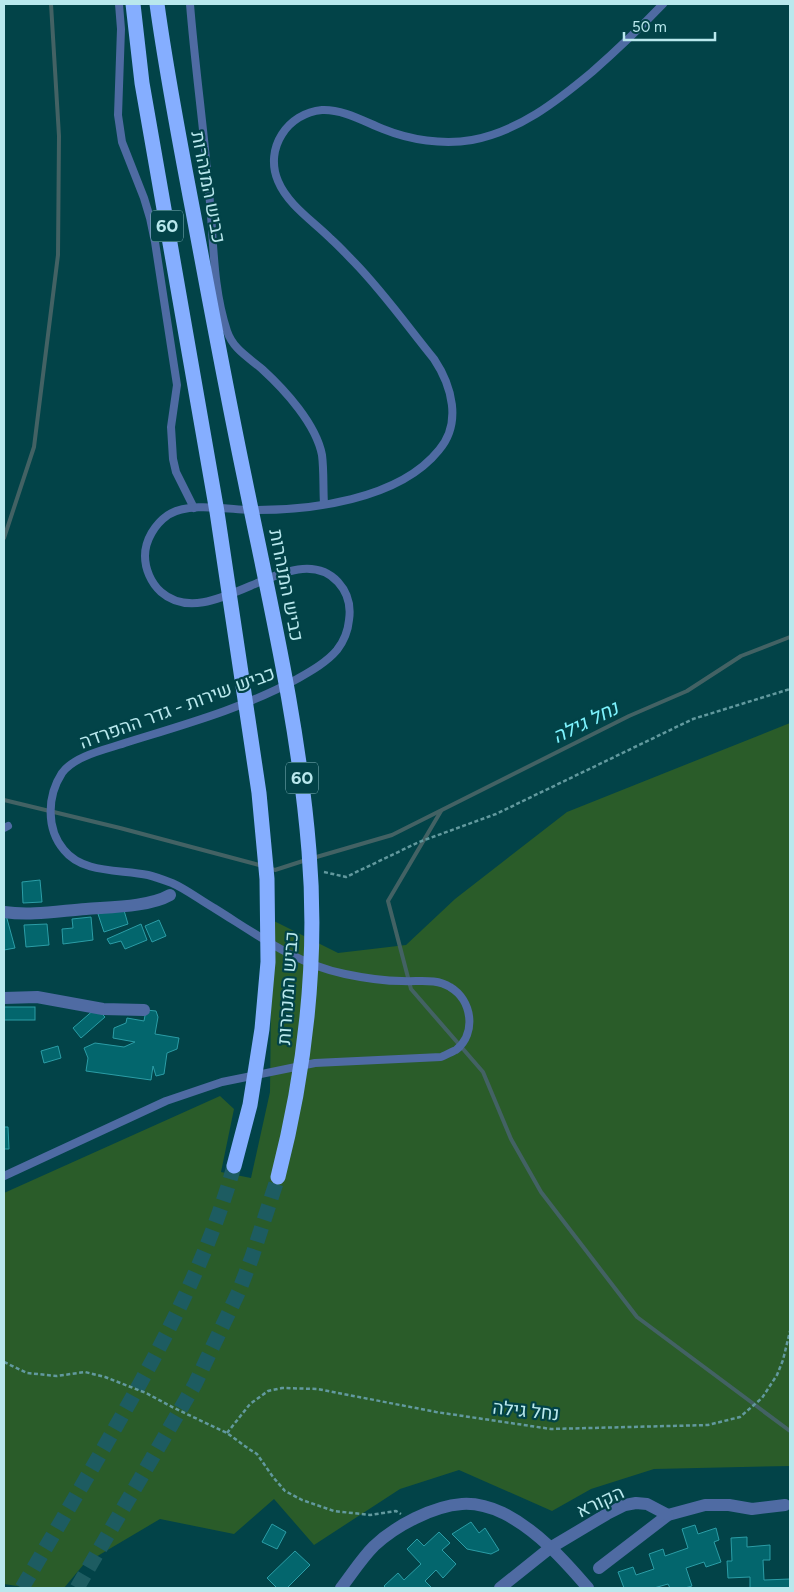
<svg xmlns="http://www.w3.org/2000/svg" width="794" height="1592" font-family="Figtree,Heebo,sans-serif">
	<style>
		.green { fill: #2a5c29 }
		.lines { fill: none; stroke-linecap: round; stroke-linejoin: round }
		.stream { stroke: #436264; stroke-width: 4 }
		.building { fill: #03666d; stroke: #2b9da6 }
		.highway-tunnel { stroke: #1d5c61; stroke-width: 15; stroke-dasharray: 15 8; stroke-linecap: butt }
		.path { stroke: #62999e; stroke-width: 2.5; stroke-dasharray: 4 2.5; stroke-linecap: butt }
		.lane { stroke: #4f6ba3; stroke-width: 8 }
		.street { stroke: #4f6ba3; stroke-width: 12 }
		.highway { stroke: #85aeff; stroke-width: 15 }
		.labels { text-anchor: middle; stroke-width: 4.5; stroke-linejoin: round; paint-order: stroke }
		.shield { fill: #024348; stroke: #82b6bc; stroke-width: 1 }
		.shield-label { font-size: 18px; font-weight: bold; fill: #b9e8ed }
		.street-label { font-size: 19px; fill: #b9e8ed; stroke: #024348 }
		.water-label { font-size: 20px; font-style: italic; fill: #7df3fe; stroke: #024348 }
	</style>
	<rect width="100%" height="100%" fill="#024348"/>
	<path class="green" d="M790 723V1466L654 1469 591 1489 552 1511 459 1470 400 1489 314 1545 274 1499 234 1534 160 1519 84 1564 64 1588H29L4 1584V1193L220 1096 234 1109 221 1172 251 1178 270 1092 272 920 338 953 406 945 455 899 567 812Z"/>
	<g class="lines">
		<g class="stream">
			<path d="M4 538 34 447 58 255 59 136 51 4"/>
			<path d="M4 800 120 828 263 866"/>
			<path d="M441 811 388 901 411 989 483 1072 511 1139 541 1192 637 1317 790 1431"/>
			<path d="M313 858 392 835 629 716 687 691 741 656 790 637"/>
			<path d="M270 868 275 870 306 860"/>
		</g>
	</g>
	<g class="building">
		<path d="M40 880 42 902 23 903 22 882Z"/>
		<path d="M123 907 128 924 104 932 98 914Z"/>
		<path d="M4 915H6L15 948 4 950Z"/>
		<path d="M91 917 93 940 63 944 62 929 73 928 72 919Z"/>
		<path d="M159 920 166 936 152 942 145 926Z"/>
		<path d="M47 924 49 945 26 947 24 925Z"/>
		<path d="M141 924 147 940 125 949 121 941 110 944 107 939Z"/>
		<rect x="4" y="1007" width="31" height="13"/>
		<path d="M96 1008 105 1017 81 1038 73 1028Z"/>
		<path d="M146 1010 156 1011 158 1017 155 1034 179 1038 177 1049 167 1053 164 1074 156 1076 153 1066 151 1080 86 1071 88 1058 84 1048 95 1043 124 1047 135 1042 113 1038 114 1028 126 1023 127 1018 144 1021Z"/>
		<path d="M58 1046 61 1058 44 1063 41 1051Z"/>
		<path d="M4 1127H8L9 1149H4Z"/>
		<path d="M471 1522 479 1533 485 1528 499 1550 491 1554 467 1549 452 1534Z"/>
		<path d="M272 1524 286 1532 277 1549 262 1542Z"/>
		<path d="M695 1525 698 1534 716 1528 719 1540 714 1542 721 1562 706 1567 704 1562 686 1568 692 1586 685 1588H670L668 1584 654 1588H624L618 1572 633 1567 636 1575 654 1569 649 1554 663 1549 665 1556 688 1548 682 1529Z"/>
		<path d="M439 1532 450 1543 442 1550 456 1564 443 1578 436 1570 425 1581 432 1588H386L384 1586 398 1573 404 1580 421 1564 407 1549 417 1539 424 1546Z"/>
		<path d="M747 1537V1547L770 1545V1560H763L764 1580 790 1579V1588H750V1577L728 1578 727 1561H732L731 1538Z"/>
		<path d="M295 1551 310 1565 287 1588H277L267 1578Z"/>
	</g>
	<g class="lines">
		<g class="highway-tunnel">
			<path d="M22 1588C53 1535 85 1481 115 1428 163 1344 208 1259 234 1166"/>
			<path d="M77 1588 195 1384 239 1291 252 1257 278 1177"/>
		</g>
		<g class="path">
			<path d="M324 872 346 877 419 842 496 814 693 719 790 689"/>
			<path d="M4 1362 27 1373 57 1376 85 1372 105 1377 146 1393 174 1408 227 1433 249 1449 257 1454 273 1477 285 1491 302 1500 334 1511 370 1515 396 1511 401 1514"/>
			<path d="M227 1433 250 1404 268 1391 282 1388 318 1389 436 1412 551 1429 708 1425 740 1417 762 1398 777 1375 783 1360 790 1331"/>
		</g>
		<g class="lane">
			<path d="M119 4 121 29 118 115 122 142 144 198 150 218 155 242 177 385 171 427 173 459 176 472 194 508"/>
			<path d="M190 4C195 67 204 129 209 192 214 238 212 286 227 331 233 349 248 357 262 369 285 390 316 424 322 455 324 471 323 488 324 504"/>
			<path d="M4 828 8 826"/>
			<path d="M4 1176 166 1101 222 1082 315 1063 441 1057C442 1057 455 1050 456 1050 477 1033 472 1000 450 987 436 978 418 982 402 981 383 981 364 978 345 974 296 964 256 934 214 908 200 900 186 889 172 883 164 880 156 877 148 875 121 869 83 874 64 850 46 829 47 796 62 773 75 755 108 749 128 742 186 724 244 708 297 679 311 671 327 662 337 650 344 641 348 631 349 620 351 607 348 593 338 582 293 534 211 636 161 592 151 583 145 569 145 556 145 540 155 524 168 515 188 502 226 509 249 510 309 511 399 500 439 450 462 423 452 386 434 359 408 327 384 293 355 263 347 255 340 247 331 239 313 221 288 205 278 181 264 148 288 113 322 110 343 109 365 122 383 129 410 140 443 145 472 140 519 131 556 102 592 72 617 50 640 28 663 4"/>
		</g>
		<g class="street">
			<path d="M4 912C31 916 59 911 86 909 110 907 149 907 170 895"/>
			<path d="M4 998 37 997 103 1009 144 1010"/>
			<path d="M599 1568 668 1515 705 1505H729L752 1509 785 1505"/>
			<path d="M341 1588C352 1574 361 1559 374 1546 395 1526 433 1506 462 1504 476 1503 490 1507 503 1513 537 1530 564 1560 588 1588"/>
			<path d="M500 1588 550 1548 607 1514 625 1505 636 1503 647 1504 668 1515"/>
		</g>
		<g class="highway">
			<path d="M133 4 142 83 217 512 259 793 267 879 268 962 262 1029 250 1105 234 1166"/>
			<path d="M157 4C167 77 181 149 195 222 211 308 227 394 245 480 270 603 299 726 309 851 318 960 305 1072 278 1177"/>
		</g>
	</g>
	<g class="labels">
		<g class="shield">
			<rect x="151" y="210.5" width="32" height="31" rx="4"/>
			<rect x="286" y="762.5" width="32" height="31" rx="4"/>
		</g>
		<g class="shield-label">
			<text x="167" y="232">60</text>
			<text x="302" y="784">60</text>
		</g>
		<g class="street-label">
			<text transform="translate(209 187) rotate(79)" y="7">כביש המנהרות</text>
			<text transform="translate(287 585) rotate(79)" y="7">כביש המנהרות</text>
			<text transform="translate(177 707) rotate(-20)" y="7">כביש שירות - גדר ההפרדה</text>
			<text transform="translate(287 988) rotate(-86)" y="7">כביש המנהרות</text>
			<text transform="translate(526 1410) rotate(6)" y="7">נחל גילה</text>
			<text transform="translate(600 1501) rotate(-25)" y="7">הקורא</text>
		</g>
		<g class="water-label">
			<text transform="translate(585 722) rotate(-26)" y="7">נחל גילה</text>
		</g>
	</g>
	<rect width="794" height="1592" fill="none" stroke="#b9e8ed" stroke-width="10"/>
	<path d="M624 32v8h91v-8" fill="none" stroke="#b9e8ed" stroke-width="2.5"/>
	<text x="632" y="32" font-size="15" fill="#b9e8ed" stroke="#024348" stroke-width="4" paint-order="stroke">50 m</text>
</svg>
